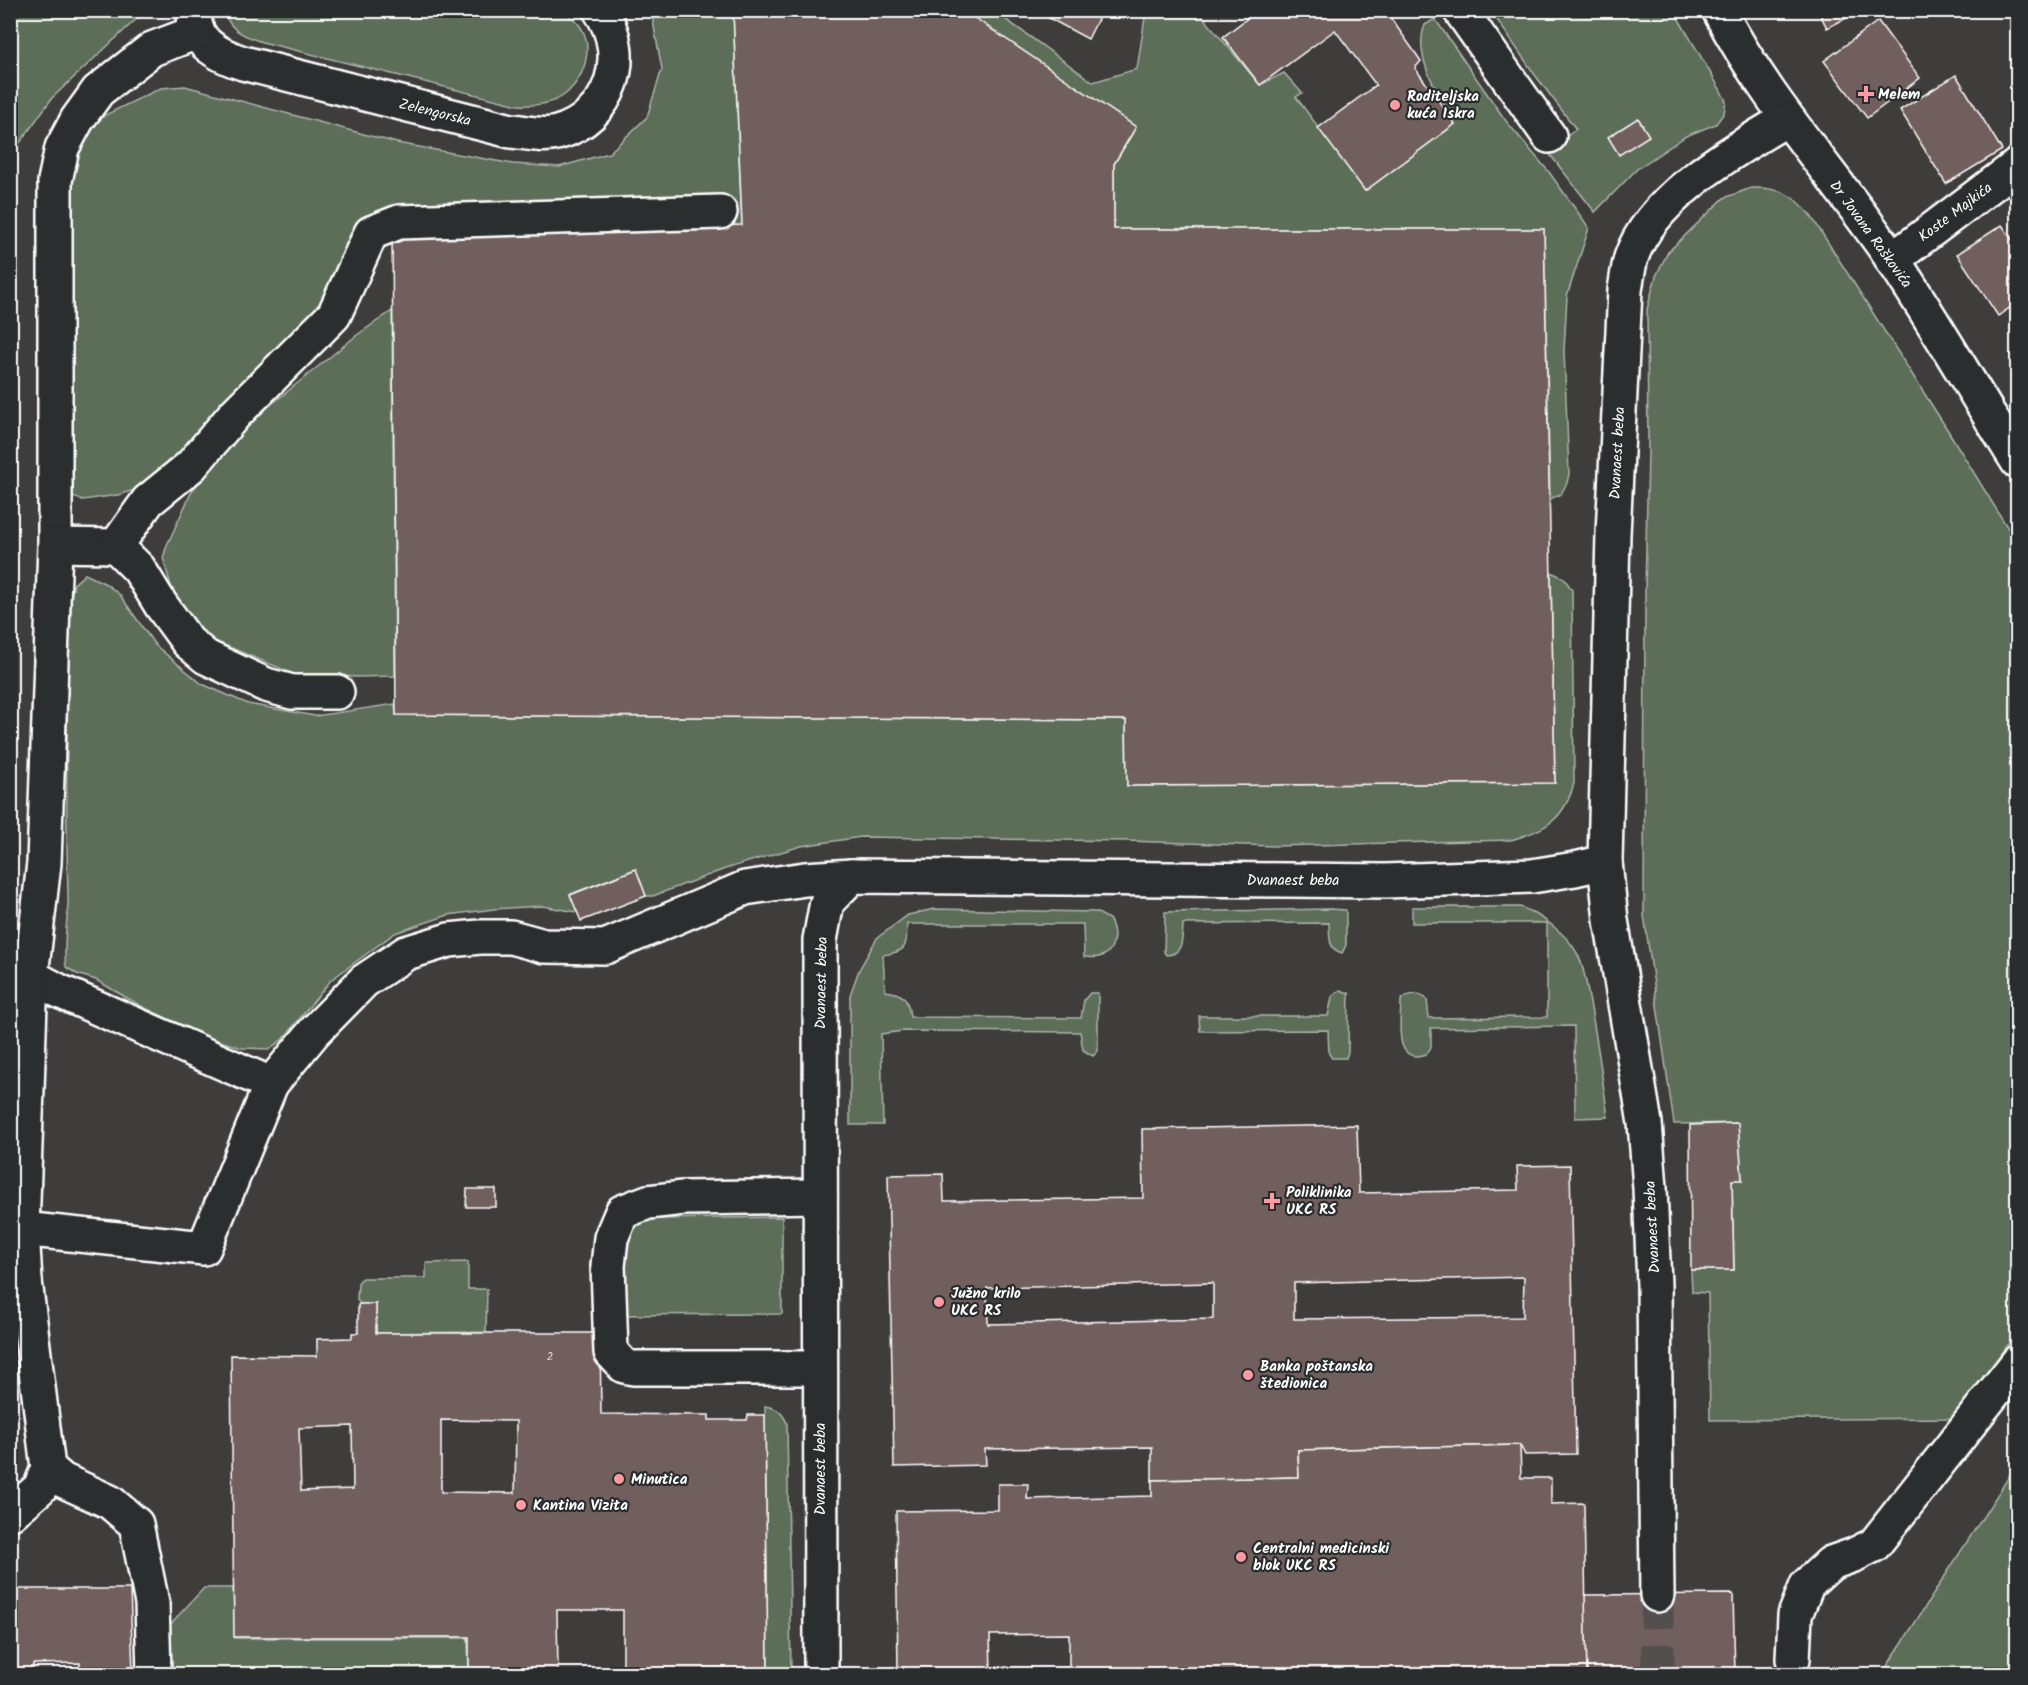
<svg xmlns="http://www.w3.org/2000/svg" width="2028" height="1685" font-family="Kalam,sans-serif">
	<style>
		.green { fill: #5b6e59; stroke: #adb6ac; stroke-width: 1.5 }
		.building { fill: #715e5d; stroke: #fff; stroke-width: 1.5; fill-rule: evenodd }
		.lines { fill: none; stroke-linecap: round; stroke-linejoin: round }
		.minor-tunnel { stroke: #525050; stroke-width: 33; stroke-dasharray: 33 16; stroke-linecap: butt }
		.minor-casing { stroke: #fff; stroke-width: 38 }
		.minor { stroke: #2a2d2e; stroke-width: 33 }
		.poi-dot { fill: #ff9aa2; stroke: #2a2d2e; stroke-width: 2 }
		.labels { text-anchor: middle; stroke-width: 4.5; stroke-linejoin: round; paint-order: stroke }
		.number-label { font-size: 12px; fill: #dcd7d6 }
		.poi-label { font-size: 15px; font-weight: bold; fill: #fff; stroke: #2a2d2e; text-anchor: start }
		.street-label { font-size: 15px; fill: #fff; stroke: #2a2d2e }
	</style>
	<rect width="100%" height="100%" fill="#3f3c3c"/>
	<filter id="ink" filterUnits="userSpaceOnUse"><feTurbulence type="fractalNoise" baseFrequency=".0167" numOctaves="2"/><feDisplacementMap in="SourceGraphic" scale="12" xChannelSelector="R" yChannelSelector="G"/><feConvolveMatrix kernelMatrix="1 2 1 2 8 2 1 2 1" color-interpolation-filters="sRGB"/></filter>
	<g filter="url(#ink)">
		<g class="green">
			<path d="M11 10 145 11 52 98 19 144 11 171Z"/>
			<path d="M224 11H561C566 14 573 17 576 21 597 43 585 80 563 96 550 105 533 106 518 105L262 42C244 36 229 30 224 11Z"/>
			<path d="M651 11H733L742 225 392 238 373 259 334 292 267 359 191 440 166 470 148 486 118 495 83 500 72 497 67 438 65 187 79 141 105 115 161 88 185 86 397 143 513 164 559 167 609 153 647 117 662 69Z"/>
			<path d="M963 11H994L1093 82 1137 69 1146 11H1198L1260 85 1284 73 1302 93 1296 97 1365 191 1455 124C1440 95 1412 58 1425 25L1435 19 1506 121 1549 172 1589 228 1567 296 1564 351 1569 474 1567 483 1561 494 1550 499 1544 229H1114V164L1136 127Z"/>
			<path d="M1491 11H1674L1720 89 1726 101 1724 113 1716 124 1686 136 1637 169 1595 212 1548 152 1576 129 1535 75Z"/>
			<path d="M1751 188C1780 187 1793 194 1811 216L1947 429 2017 543V1334L2002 1352 1958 1418 1710 1420 1708 1293 1692 1292 1691 1270H1734L1732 1180 1742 1179 1738 1123 1674 1124 1644 915 1645 593 1648 452 1647 309 1656 276 1668 252 1724 198Z"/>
			<path d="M392 311 395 676 358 677 294 674 207 638 188 618 173 593 163 558 167 545 192 491 241 429 357 335Z"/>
			<path d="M1551 572 1564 578 1572 590 1574 783C1565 819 1546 830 1511 840L1274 846 1127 841 861 837 801 846 725 869 653 896H646L635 869 571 894 577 912 542 906 494 909 448 915 395 933 331 980 283 1039 270 1049 242 1048 205 1036 143 1007 96 980 77 974 66 967C62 942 69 918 68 894 65 796 67 698 70 600L74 584 85 574 106 584 120 595 155 645 202 684 248 704 315 716 395 704 396 715 1126 720 1127 786 1555 783Z"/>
			<path d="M1412 907H1520C1540 914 1567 934 1577 953 1584 965 1586 983 1589 998 1597 1037 1602 1077 1608 1117L1575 1118 1574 1026 1431 1028V1047L1427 1054C1392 1066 1401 1022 1401 1000 1408 993 1420 992 1427 1000L1429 1018 1547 1017V923H1412Z"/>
			<path d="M934 909 1096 912 1109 919C1117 932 1116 953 1099 957 1095 958 1088 957 1084 957L1083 924H907C906 948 908 951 883 955L885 991C904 993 908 998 910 1017L1081 1018 1084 1000 1090 993H1098V1051L1093 1056 1083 1050 1080 1032 903 1031 881 1034 883 1125H850V995L859 970 877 938 908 915Z"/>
			<path d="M1330 909 1346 910V945L1342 953C1327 949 1330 935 1329 923L1183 924C1182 938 1184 955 1166 955L1164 952 1165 912Z"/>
			<path d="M1340 990 1349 993 1348 1052 1346 1058H1332L1329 1054 1328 1030 1200 1031 1199 1016H1328L1332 997Z"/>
			<path d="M782 1217V1314L617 1315 621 1240 638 1224 649 1219Z"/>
			<path d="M468 1262V1289H487L486 1332 376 1333V1304H360L357 1300 358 1283 362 1278H426V1263Z"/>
			<path d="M765 1406C777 1408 782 1412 787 1423L791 1674H768Z"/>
			<path d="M2017 1464V1674H1882Z"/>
			<path d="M204 1588H233L235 1638H468L469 1674H174L161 1645 164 1631Z"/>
		</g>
		<g class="building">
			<path d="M733 10H963L1136 127 1114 164V229H1544L1555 783 1127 786 1126 720 396 715 392 238 742 225Z"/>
			<path d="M1034 10H1096L1101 13 1088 39Z"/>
			<path d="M1258 10H1385L1421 61 1415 68 1455 124 1365 191 1318 128 1376 85 1335 30 1260 85 1223 37Z"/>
			<path d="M1818 10H1862L1827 28Z"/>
			<path d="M1878 21 1920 78 1867 118 1824 61Z"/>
			<path d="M1956 75 2002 150 1946 184 1900 110Z"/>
			<path d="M1638 118 1649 136 1619 155 1608 137Z"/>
			<path d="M2002 225 2018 248V302L1998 316 1957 254Z"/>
			<path d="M636 869 646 896 581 921 570 895Z"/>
			<path d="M1738 1123 1742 1180H1732L1734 1270H1691L1690 1125Z"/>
			<path d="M1357 1125 1359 1193 1518 1190 1517 1166 1570 1165 1576 1454 1525 1455 1520 1445 1298 1450 1299 1477 1263 1478 1152 1480V1447L985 1449 986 1465 894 1467 888 1175 943 1174 944 1201 1143 1198 1142 1129ZM1524 1277 1523 1317 1294 1319V1283ZM1213 1283V1319L988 1324 987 1288Z"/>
			<path d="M467 1189H496V1207H466Z"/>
			<path d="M360 1304H376V1333H600L601 1414 709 1415V1420H747L748 1415H765L768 1674H623V1610H557L558 1674H469V1637H234L231 1355 317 1356V1339L352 1338V1333H358V1305ZM441 1420 516 1421 515 1493 441 1492ZM352 1426 353 1489 301 1491 299 1428Z"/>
			<path d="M1520 1445 1521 1478H1551V1504L1584 1503 1587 1674H898L896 1511 998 1510V1484H1028L1027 1499 1152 1496V1480L1299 1477 1298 1450ZM1069 1634V1671L991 1673 990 1635Z"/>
			<path d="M10 1589H130L133 1674H80V1663L33 1664V1674H10Z"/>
			<path d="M1733 1594 1735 1674H1587L1585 1595Z"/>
		</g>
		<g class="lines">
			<path class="minor-tunnel" d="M1657 1595 1658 1674"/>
			<g class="minor-casing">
				<g id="minor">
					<path d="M195 10C190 41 218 55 243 63L511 131C525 132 543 137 557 133 611 118 632 56 600 10"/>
					<path d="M1460 10 1549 136"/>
					<path d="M1719 10C1766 102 1836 176 1893 260 1937 326 1976 395 2018 462"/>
					<path d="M197 32 152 49 98 91 77 120 62 148 55 181V545L44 863 31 976 59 991 271 1084 314 1032 364 981 406 953 449 940 480 937H511L544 946 605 947 745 888 805 879 852 876"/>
					<path d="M1892 260 2018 165"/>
					<path d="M55 545 116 546 148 501 191 466 235 414 334 315 371 233 399 222 720 212"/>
					<path d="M116 546 139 569 161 605 188 642 206 657 266 685 292 692H337"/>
					<path d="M1605 862 1611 920 1645 1123 1650 1188 1654 1285 1657 1595"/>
					<path d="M22 1229 31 976"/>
					<path d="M10 1284 25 1281 22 1229 204 1248 271 1084"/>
					<path d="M819 1368H633L624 1366 611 1352 608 1266 611 1238 622 1212 648 1202 683 1198 820 1196"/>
					<path d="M48 1468 62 1480 110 1502 136 1524 152 1603 154 1674"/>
					<path d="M10 1514 40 1488 48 1468 25 1281"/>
					<path d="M1793 1659 1795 1615 1807 1585 1831 1563 1854 1555 1874 1545 2018 1362"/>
					<path d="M821 1674 820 940 827 902 852 876 1385 881 1532 876 1575 869 1605 862 1613 534 1625 290C1627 279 1628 268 1631 258 1651 197 1735 150 1787 119"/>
				</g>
			</g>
			<use href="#minor" class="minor"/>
		</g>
	</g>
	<g class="poi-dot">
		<path d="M1863 85h6v6h6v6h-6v6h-6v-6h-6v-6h6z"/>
		<circle cx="1395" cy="105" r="6"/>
		<path d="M1269 1192h6v6h6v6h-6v6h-6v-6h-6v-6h6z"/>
		<circle cx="939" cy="1302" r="6"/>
		<circle cx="1248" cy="1375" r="6"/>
		<circle cx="619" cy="1479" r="6"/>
		<circle cx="521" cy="1505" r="6"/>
		<circle cx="1241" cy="1557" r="6"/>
	</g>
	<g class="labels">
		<g class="number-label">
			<text x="550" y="1360">2</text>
		</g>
		<g class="poi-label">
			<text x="1878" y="99">Melem</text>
			<text x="1407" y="101">Roditeljska<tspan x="1407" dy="17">kuća Iskra</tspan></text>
			<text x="1286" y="1197">Poliklinika<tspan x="1286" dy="17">UKC RS</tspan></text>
			<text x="951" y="1298">Južno krilo<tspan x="951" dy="17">UKC RS</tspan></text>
			<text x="1260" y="1371">Banka poštanska<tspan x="1260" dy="17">štedionica</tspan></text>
			<text x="631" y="1484">Minutica</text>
			<text x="533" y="1510">Kantina Vizita</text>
			<text x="1253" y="1553">Centralni medicinski<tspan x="1253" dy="17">blok UKC RS</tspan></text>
		</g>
		<g class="street-label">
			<text transform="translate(435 112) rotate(14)" y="5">Zelengorska</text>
			<text transform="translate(1955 212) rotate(-37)" y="5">Koste Majkića</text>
			<text transform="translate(1871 234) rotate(54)" y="5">Dr Jovana Raškovića</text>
			<text transform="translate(1617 453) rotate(-87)" y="5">Dvanaest beba</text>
			<text x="1293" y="885">Dvanaest beba</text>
			<text transform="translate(821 983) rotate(-89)" y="5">Dvanaest beba</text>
			<text transform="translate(1652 1227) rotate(-93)" y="5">Dvanaest beba</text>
			<text transform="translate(820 1469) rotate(-90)" y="5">Dvanaest beba</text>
		</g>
	</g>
	<rect width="2028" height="1685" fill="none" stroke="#2a2d2e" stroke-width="36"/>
	<rect x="18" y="18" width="1992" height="1649" fill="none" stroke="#fff" stroke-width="2" filter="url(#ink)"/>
</svg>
